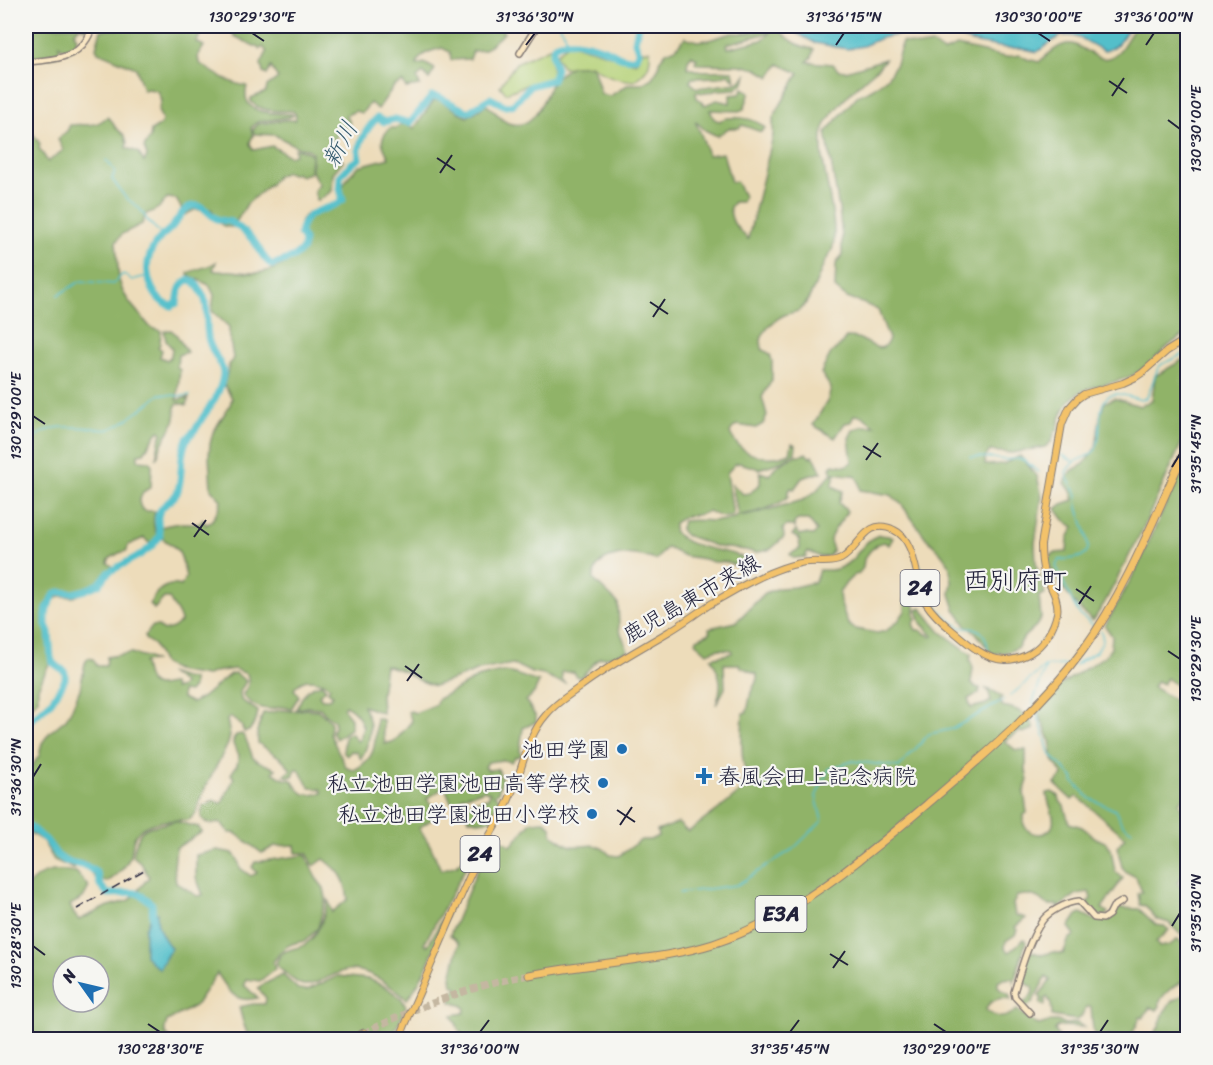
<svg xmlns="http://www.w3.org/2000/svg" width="1213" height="1065" font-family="Sriracha,'Klee One',sans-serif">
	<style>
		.green { fill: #b5d177; stroke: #6c7a59; stroke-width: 1.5 }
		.forest { fill: #90b368; stroke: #596a52; stroke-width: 1.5; fill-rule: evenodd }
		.water { fill: #52bfca; stroke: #3a7082; stroke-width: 1.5 }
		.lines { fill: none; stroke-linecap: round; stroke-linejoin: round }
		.stream { stroke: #52bfca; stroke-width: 1.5 }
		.river { stroke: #52bfca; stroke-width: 7 }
		.highway-tunnel { stroke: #c4b7a1; stroke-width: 7; stroke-dasharray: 7 3.5; stroke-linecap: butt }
		.secondary-casing { stroke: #887f7a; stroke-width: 8 }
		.primary-casing { stroke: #887f7a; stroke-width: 8 }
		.highway-casing { stroke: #887f7a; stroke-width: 9 }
		.secondary { stroke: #fae7c3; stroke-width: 5 }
		.primary { stroke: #f3c26a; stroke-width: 6 }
		.highway { stroke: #f3c26a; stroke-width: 7 }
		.rail { stroke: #22223b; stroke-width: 1.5; stroke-dasharray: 9 4.5; stroke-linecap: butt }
		.ticks { fill: none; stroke: #22223b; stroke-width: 2 }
		.poi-dot { fill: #1f6fb2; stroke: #f6f6f2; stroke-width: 2 }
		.labels { text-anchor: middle; stroke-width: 4.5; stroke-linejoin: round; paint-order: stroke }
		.shield { fill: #f6f6f2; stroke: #626272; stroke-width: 1.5 }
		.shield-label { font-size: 21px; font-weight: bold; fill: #22223b }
		.street-label { font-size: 22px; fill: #22223b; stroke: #f6f6f2 }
		.poi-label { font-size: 22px; fill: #22223b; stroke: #f6f6f2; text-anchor: end }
		.water-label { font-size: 24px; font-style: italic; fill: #33596d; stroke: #f6f6f2 }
		.quarter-label { font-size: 26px; fill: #22223b; stroke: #f6f6f2 }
		.neatline { fill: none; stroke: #22223b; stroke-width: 2 }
		.ticks-label { font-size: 15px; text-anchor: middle; fill: #22223b }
	</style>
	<rect width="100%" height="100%" fill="#f6f6f2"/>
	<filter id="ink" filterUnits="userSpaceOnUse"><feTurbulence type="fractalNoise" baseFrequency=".0167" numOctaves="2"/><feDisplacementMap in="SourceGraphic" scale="12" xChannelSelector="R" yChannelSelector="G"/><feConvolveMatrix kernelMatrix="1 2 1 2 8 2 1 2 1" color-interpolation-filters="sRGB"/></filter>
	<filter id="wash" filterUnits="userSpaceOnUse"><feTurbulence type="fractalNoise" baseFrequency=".008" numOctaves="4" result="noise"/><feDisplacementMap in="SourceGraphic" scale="24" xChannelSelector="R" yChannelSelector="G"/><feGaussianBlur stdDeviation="1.35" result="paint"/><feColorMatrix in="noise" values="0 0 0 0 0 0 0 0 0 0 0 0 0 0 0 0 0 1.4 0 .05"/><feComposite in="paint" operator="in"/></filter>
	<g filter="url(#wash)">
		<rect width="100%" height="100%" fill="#eddcba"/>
		<g class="green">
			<path d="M567 44C591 47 613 57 636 63L642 51 650 50C651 67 647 71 634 81 615 79 606 76 591 65L563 68 555 55Z"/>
			<path d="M551 47C548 58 555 68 551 79L531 83 506 93 500 86 516 63Z"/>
		</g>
		<g class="forest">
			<path d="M26 26H90L88 29H85L80 26 74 33 77 38 75 47 67 52 59 45 60 55C49 58 37 59 26 59Z"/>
			<path d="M121 26H209L203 27 199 31V38L196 42 204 46 198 56 199 63C214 73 230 84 247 86 239 115 272 113 291 114L293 115 290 117 257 122 251 128 253 136C249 142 249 145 254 150L272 146 289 156 295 154V149L309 152 311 155 310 173 300 176 297 173 292 174 286 172 277 176 270 184 247 204 233 227C217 228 219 219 211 209L204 211 196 209 185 215 176 199 167 198C161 207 156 211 146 214L142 224 122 234 116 242 119 280 123 292 130 303 151 328 159 330 161 331 160 344 158 347 162 350 160 357 167 360 171 356 172 348 166 341 164 331 171 330 176 334 187 352 178 355 177 367 180 370 177 400 189 397 187 405 178 403 175 407C178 422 170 428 164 440 161 446 159 453 156 459L159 442 162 433 159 431 154 437 144 453 138 454V460L150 461 152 465 151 487 143 492 139 502 141 508 145 511H155C153 519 153 529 158 536L156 542 149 543 144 538 128 545 127 551 119 553 109 559 108 563 116 569 109 575 100 585 74 597 60 596 47 605 44 611 43 621 52 647 53 653 49 664 38 688V699L26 713V132L29 137 33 134 40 144 39 148 48 162 63 150 58 139 67 131 70 125C87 123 93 129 107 117L112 121 115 127 125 136 127 143 126 148 138 152 144 162 147 156 144 147 150 138 151 131 161 125 162 119 158 111 161 100 157 91 149 89 143 90 136 68 98 52 96 48 101 30 118 29Z"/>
			<path d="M230 26H500L504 33 484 50 473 51 470 59 451 60 450 52 442 48C432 51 419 53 417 65L424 63 435 69 429 79 423 73 417 78 420 86 406 88 403 82 394 86 378 109 370 103 362 113 355 111 345 116 349 120 350 126C338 129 334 139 330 150L337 155 343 161 333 173 332 191 317 201 314 191 319 184 312 172V152L308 149 299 148 275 135 255 134 252 131 258 124 285 120H295L296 117 295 113 292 111C278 111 262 112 251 102V98L266 92 267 86 278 78 271 67 267 75 263 73 261 64 267 52 263 47 260 49 257 46H254L234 36Z"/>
			<path d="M768 26H775C787 38 797 47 814 49L812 57 807 62 833 64 838 70 846 71 885 59C879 69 871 73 863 81 850 93 828 114 823 131 821 137 822 144 822 149 823 176 840 227 832 250 830 255 825 260 823 266 817 279 813 295 803 307 798 313 793 312 787 314 776 318 764 329 761 340 761 341 762 348 762 349L770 354 772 361V380L762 397 767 415 763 424 756 428 737 425 732 429 730 433C741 457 768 462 790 453L792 443 796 445 795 453 780 462 759 469 740 463 735 464 727 473 733 515C724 520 717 515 708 511 701 516 696 514 688 516 683 517 679 520 674 523V531C685 547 716 549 734 554 738 555 743 558 747 560L742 562 739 568 728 562H713L704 559 684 556 667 547 656 560C651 559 647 557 642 556 624 552 592 556 594 580L618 603 619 629 628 650 614 656 599 658 581 677H577L574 672H562V679L565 683 553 680 544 675 532 673 513 664 479 670 464 676 434 686 419 680 404 671 385 665 381 695 382 713 363 706C365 711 368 715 369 720 372 733 367 748 361 759L357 752 351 751 347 756 343 752 345 735 351 733 357 741 360 739 363 727C359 717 356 710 345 705L343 708 351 718V728L336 739 332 732 335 725 334 720 326 715 320 708 307 707 296 709C304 695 304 688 321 684L326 689 319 695 322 699H329L333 695 328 691 330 687C317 679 303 676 294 689L299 696 291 709C288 708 285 707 281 707 280 707 273 709 272 709 261 710 248 704 243 694 248 687 250 682 247 674L234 669 214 672 206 676 180 672 163 664 154 645 145 639V635L153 626H158L163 631 173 628 181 622C180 612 173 608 169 598H164L154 609 150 604C155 591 167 581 181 586L186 577C180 555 184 552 163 539L161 527C174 523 186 522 200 524L203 519 206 525C214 520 220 509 221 500L211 489 209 456 210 444 213 432 230 405 232 398 224 385 229 365 233 358 229 333V327L212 311 214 295 209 285 188 275V273C198 268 207 268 216 262L213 270C219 273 225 270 232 271 239 272 247 273 255 273 269 273 296 259 306 249 305 241 299 233 300 225 301 207 334 210 343 196L342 187 349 176 359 166 389 158C382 144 378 140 390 128H397L402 123 414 128C422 120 427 109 434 100H440L467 117 486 105C494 109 501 120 508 123 538 133 544 91 556 77 560 73 567 70 571 66 579 66 586 65 593 67L601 94 610 96 629 84H642L652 78 659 67V61L666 52 676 48 685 37 697 41 709 40 732 33H746L767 29 768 33 727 44 728 48 762 40 770 33ZM692 55 697 59 695 62 697 64 740 65 757 69 770 77 779 64 799 73 773 118V136L748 239C737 227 731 225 730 207L734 202H742L744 196 736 181 731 182 723 153 708 155 701 134 695 121 705 130 717 136 729 128H739L742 125 761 132 765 128C755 117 731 115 719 121L714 119 710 110 739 111 744 109 750 92 743 88 740 94 730 95V103L717 100 705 105 697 98 696 92 707 93 718 90 736 89 744 82 746 75 738 83 697 88 690 82 692 78 719 77 728 74 735 80 733 71C716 69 703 74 687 67L688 60Z"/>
			<path d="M1138 26H1187V334C1170 341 1159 356 1144 368 1109 395 1068 372 1057 431H1055L1052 441 1045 447 1012 453 990 451 985 457V465L1003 464 1020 456 1037 476 1042 496 1035 543 1036 565 1045 594 1039 596 1041 618 1036 626 1024 637 1018 647 1009 652 992 654 976 633 966 626 955 609 950 594 952 582 949 564 941 553 926 538 902 505 891 495 860 490 859 482 855 475C847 476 840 473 832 473L830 468 833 464 846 466 852 462 849 438 853 430 863 426H875L862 416 854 415 851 422 845 423 835 438 813 425 828 400 831 388 821 373 831 353 840 346 846 337C851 337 856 337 860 339 871 344 883 356 889 339L878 310 865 304 847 298 835 288 836 264 842 255V237L839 209 826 132 857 96 872 89 887 78 896 64 902 42 920 46 932 44 943 52 957 46 1005 57 1020 55 1027 59 1039 62C1047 55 1060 42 1072 44 1087 47 1101 70 1119 51 1125 44 1129 35 1135 27Z"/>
			<path d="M1187 357V431L1142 531 1105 602 1093 621C1072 604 1059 584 1046 560L1054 553 1067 552 1068 538 1074 527 1064 520 1056 509 1062 504 1074 500 1071 491 1065 483 1069 474 1073 470 1084 464 1096 447 1100 417 1104 403 1114 398 1140 406 1152 400 1155 376Z"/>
			<path d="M806 453 809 457 813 456C818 461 818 467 822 472L802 478 794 489 791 488 787 494 789 496C777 507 756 513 740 515L746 516 803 500 816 491 831 474 835 475 832 486 843 491 841 496 839 503 847 511C844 518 829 534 830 541 831 544 832 547 833 550L829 556C817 559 817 553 808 552L806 554 807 557 793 558 790 554 800 549 799 539 792 535 796 530 800 535 804 534 813 535 817 531 808 520H798L794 523 795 528 792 526H786L783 529 784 537 771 549 756 553 746 550 718 547 685 535 681 531 680 528 683 521C701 518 721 525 738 516L732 484 743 494 750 493 760 484V472L769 475 775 467 796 455H802Z"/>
			<path d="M1187 458V694L1167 678 1163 684 1157 681 1153 687 1176 701 1182 693 1187 697V797L1183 798 1179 802 1187 820V871L1177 882 1187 895V929L1185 930 1181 935 1169 923 1156 919 1146 906 1140 905 1138 894 1142 892 1136 877 1126 872 1122 867 1117 847 1125 837 1077 796 1072 800 1055 784 1063 775 1053 760 1050 740 1038 712 1060 685 1105 656 1111 648 1112 636 1105 626 1136 570Z"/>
			<path d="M879 535 888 536 893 538 889 545 884 542 878 544 870 551 864 559 863 568 859 573 853 576 846 583 839 593 840 602 848 624 855 629 877 633 886 631 898 621 905 611V600H914C917 608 913 612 916 620L913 624 916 630H920L931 637 933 636 921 623 917 610 921 608 941 632 971 654 970 660 973 668 971 683 975 687 980 688 979 693 968 699 971 708 986 704 991 701 989 693 986 689 995 692 1002 697 999 701 1002 706C1012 707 1024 712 1030 719 1031 721 1033 727 1034 729L1022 733 1020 731 1004 741 1016 750H1026V771L1028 780 1024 792 1027 813 1024 815C1024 816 1024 823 1024 825 1029 836 1046 837 1052 827 1057 817 1047 804 1047 793L1052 792 1059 796 1060 801 1064 806 1069 823 1082 827 1096 838 1107 843 1111 849 1115 871 1123 878 1102 908 1108 913 1104 916 1093 914 1084 906 1091 899 1089 892 1077 894 1058 908 1057 905C1044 906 1047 904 1038 898 1031 894 1024 895 1017 896L1013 904 1015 915 1026 918 1015 927 1017 930 1015 935 1006 941 1005 949 1009 952 1024 939 1026 942 1014 982 1012 978 1003 979 998 982C997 990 1002 990 1009 994L1011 1000C1002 996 988 1000 986 1010 998 1020 1004 1019 1017 1010L1034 1023 1039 1025 1052 1021H1057L1066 1024 1077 1023 1083 1027 1058 1026 1055 1030 1060 1039H454L461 1034 452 1015 464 1013 465 1009 463 1006 451 1002 454 991 458 987 452 985 451 977 459 944 450 935 480 863 496 836 511 846 531 822 545 821 551 827 553 835C559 839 565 844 571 846 588 848 596 839 610 855L619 856 641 840H650L658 836 657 831 678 823 688 832 727 803 742 790 743 781 746 775C740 755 742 734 743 713L747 712 751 692 757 680V674L741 667 740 664H724L725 688 716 705C723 685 721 676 711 658L732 653V650L718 649 707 653 696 643 697 639 710 633 709 628 736 622 765 593 779 588 794 587 815 582 819 570C825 570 833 571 839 568 858 561 860 541 879 535Z"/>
			<path d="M131 653 146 657 154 661 144 662C145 671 147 686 158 686 163 686 168 684 173 684L174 689 181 687 183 683 168 673 184 678 193 679V687L189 692 182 691V698L192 703 203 697 230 674 235 673 246 681 240 692 241 700 258 711 256 721 249 731 244 732 241 725 230 717 227 720 230 736 228 744 206 786 199 802 196 813 189 820C172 820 141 820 134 839 132 843 133 849 131 853 128 866 118 875 107 882 93 879 93 876 87 863L81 861 74 869 54 860 43 841 30 833 26 816V780L27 773 39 756 42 743 50 732 66 719 72 708 80 689 85 663 88 658 93 659 97 666H106L107 657Z"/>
			<path d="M501 672C515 671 525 679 539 682L534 693 526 701 536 717V722L523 728 520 750 521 756 515 757 511 762 503 760 488 762 485 767 488 770 498 769 502 780 498 792 494 795 504 802C495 819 489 825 469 819L464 811 466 803 488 798 490 793 484 790C476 794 469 793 461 797L460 803 455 805 451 802 445 787 427 799 438 815 419 828 430 845 441 870 457 865 467 856H472L424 944 427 946C436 934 440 919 450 907 439 934 426 978 407 999 390 986 376 973 354 970 337 968 313 990 300 984 293 981 284 972 278 967L276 964C282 945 295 952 307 943 320 933 325 915 328 899L332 912 348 899C345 878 341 872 324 859L314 866 307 853H296L295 845 275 846 262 853 235 833H230L221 823C213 824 206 825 201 818L202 806 209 804 211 800 222 803 234 778 231 774 237 765 239 755C234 746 230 744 236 735L242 734C248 740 250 751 253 758 260 763 268 765 276 769L273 772C280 777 283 780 292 780 300 795 306 797 323 793L321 789 310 788 303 777 299 769H296L293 776 289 777 284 775 291 770 282 759 258 743 257 731 263 713H268L281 710 293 711 306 709 318 710 328 719 331 723 330 734 344 763 347 768 354 770C378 758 375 742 376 718L383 720V730L385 744 395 741 412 721 408 712 411 711 415 713 435 705 438 699 477 678Z"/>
			<path d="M175 821 198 827 202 832 176 848 174 867 176 882 197 896 203 895 196 877V855L217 850 233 853 238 860 240 868 251 876 257 873 252 867 255 862 306 855 316 878 324 888 326 898 318 928 305 941C288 943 283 948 273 962L275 969 260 981 246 979 244 985 258 998C234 1004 229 991 217 973L195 1006 167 1021C164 1030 163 1033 171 1039L26 1040V888C39 870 55 869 76 872L89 887 83 898 70 905 74 914 79 920 106 907 130 900 149 877 141 863 133 856C140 821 145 830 175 821ZM63 966H99V1002H63Z"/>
			<path d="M1118 908 1139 909 1156 925 1164 926 1169 930 1156 942 1159 947 1170 945 1178 939 1183 944 1187 945V967L1183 972 1186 980C1174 986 1165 991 1159 1003L1160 1006 1157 1010 1150 1007 1143 1018 1140 1017C1134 1034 1127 1046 1108 1035V1039H1099L1093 1031 1091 1007H1086L1081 1017 1076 1020 1052 1016C1052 1010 1052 1002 1047 997L1045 999V1005H1042L1040 1002 1042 999 1039 996C1042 989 1048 986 1050 980L1046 977 1032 1003 1026 1007 1022 1004C1029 999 1033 996 1033 987L1020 980 1030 951 1042 955 1053 952 1063 954 1069 939 1075 935 1069 927 1077 915 1081 913 1095 920 1111 917 1114 911Z"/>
			<path d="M283 975 298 989 307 990 338 976 369 979 386 987 402 999 406 1007 391 1039H370L366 1029 346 1039 242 1040 248 1036 243 1022 239 1007 253 1004H265L266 998 258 989 264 984Z"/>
			<path d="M1187 993V1039H1150L1159 1027 1164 1012 1172 1001Z"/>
		</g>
		<g class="water">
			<path d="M789 26H1130C1122 38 1119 47 1104 51 1092 45 1077 33 1062 36 1057 37 1043 48 1037 52L1021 48H1006L971 42 957 37 947 38 902 34 881 38 863 46 847 49 815 43 798 34Z"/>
			<path d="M157 913C156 927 163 938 171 948L159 969 145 956V929L151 916Z"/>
		</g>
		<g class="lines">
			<g class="stream">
				<path d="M560 26 565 34 567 42"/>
				<path d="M106 160 115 171 112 179 125 197 140 209 148 221 163 236"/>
				<path d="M58 295 81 281 113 284 123 274 132 280 143 277 148 278"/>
				<path d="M26 443C51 424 61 426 92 428 97 429 105 431 110 429 126 423 147 405 160 394L181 396 190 395"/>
				<path d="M1062 455 1074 462"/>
				<path d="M970 457C982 457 988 457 999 459 1007 461 1016 457 1023 460 1030 463 1033 469 1039 472"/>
				<path d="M920 565C922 573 923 581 926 589 930 600 947 619 957 625 963 630 968 627 975 629 985 631 988 643 988 652"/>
				<path d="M1094 626 1080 615 1073 603 1056 566 1059 560C1067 558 1075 560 1082 556 1085 554 1087 552 1088 549 1090 539 1080 517 1078 507 1077 502 1078 497 1076 493 1073 484 1067 483 1066 472 1073 458 1088 459 1095 450 1098 446 1098 440 1099 436 1101 422 1097 392 1118 394 1126 395 1134 398 1141 400L1147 397 1158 368 1162 364 1188 352"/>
				<path d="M1075 665 1097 651 1103 640 1101 631"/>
				<path d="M1010 696 1046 666 1067 665"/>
				<path d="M1034 705 1033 702 1046 666"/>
				<path d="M1035 709 1045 737 1049 753 1074 779 1073 781 1089 798 1115 810 1122 824 1132 831"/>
				<path d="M679 893 737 885 793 849 822 821 816 796 829 769 853 761 899 767 929 734 952 729 1004 700"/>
			</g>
			<g class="river">
				<path d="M26 732 29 722 51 702 62 685 65 679V673L63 670 53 663 51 658 49 632 46 625V616L47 608 55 594 59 592 73 593 85 590 99 584 109 572 140 555 150 548 160 536C158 522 154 513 167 503 171 500 174 498 177 493 184 477 178 456 187 439 188 437 192 434 193 432 197 428 200 422 203 417 212 404 221 391 223 375 225 366 209 350 208 337 204 311 213 305 194 281L188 280C178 286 179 293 177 303L172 306C162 304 156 297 152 288 144 269 146 253 161 237 164 234 168 231 171 228 177 222 181 211 189 207 204 202 207 214 217 219 222 221 227 221 231 222 238 226 247 234 253 240 260 248 262 259 272 265L294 257 303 249 304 240 300 234C305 206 324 214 343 200L340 189V176L352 163 359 159C356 145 367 128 377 118L385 122 395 119 410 123 432 96 439 97 468 112 490 98 506 106 513 105 530 86 552 80 556 69 552 55 554 46C567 36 598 46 611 52 615 54 620 58 625 58 628 59 631 58 635 58L639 52 635 42 638 26"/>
				<path d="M26 824 46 840 57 855 65 861 86 866 97 873 100 885 108 894C131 895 133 885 152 904L153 918"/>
			</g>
		</g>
	</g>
	<g filter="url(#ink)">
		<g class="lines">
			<path class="highway-tunnel" d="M364 1033C416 1007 472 986 529 975"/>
			<g class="secondary-casing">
				<g id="secondary">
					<path d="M520 53 537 26"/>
					<path d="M26 62C47 60 75 60 87 39 90 35 91 30 93 26"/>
					<path d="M1030 1013 1015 997 1014 992C1021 969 1028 942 1042 921 1048 912 1067 902 1079 901L1094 918 1103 919 1109 915 1113 907 1123 901"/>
				</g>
			</g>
			<g class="primary-casing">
				<path id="primary" d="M399 1040C407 1019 417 999 425 979 443 937 461 895 480 853 487 838 497 825 504 810 509 800 513 790 517 780 525 757 530 733 546 715 555 703 568 696 580 687 608 666 638 650 668 632 682 624 695 614 709 605 733 591 756 577 782 568 791 565 800 562 809 562 821 561 831 564 841 559 860 549 865 516 894 530 917 540 915 583 926 603 933 614 943 623 953 631 977 651 998 671 1030 653 1044 645 1054 628 1057 613 1060 599 1048 584 1044 572 1041 562 1041 554 1041 545L1062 424 1069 408 1077 399 1084 394 1123 383 1136 377 1142 373 1167 351 1188 338"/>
			</g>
			<g class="highway-casing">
				<g id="highway">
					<path d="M529 975C561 969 592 965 624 961 654 957 684 953 713 944 797 916 865 857 932 800 986 754 1041 708 1083 650 1128 588 1156 513 1188 444"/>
					<path d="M352 1040 364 1033"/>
				</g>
			</g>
			<use href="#secondary" class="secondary"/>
			<use href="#primary" class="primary"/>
			<use href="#highway" class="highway"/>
			<path class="rail" d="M77 909 144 870"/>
		</g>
	</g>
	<path class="ticks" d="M252 33 264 41M1038 33 1050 41M526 45 535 33M836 45 844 33M1146 45 1154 33M1109 81 1127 93M1112 96 1124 78M1168 120 1180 129M437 158 455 170M440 173 452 155M650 302 668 314M653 317 665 299M33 416 45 424M863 446 881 457M866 460 878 443M1172 467 1180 454M192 523 209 535M194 537 206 520M1076 589 1094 601M1079 604 1091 586M1168 651 1180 659M405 666 422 678M407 681 419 664M33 777 41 764M617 810 635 822M620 825 632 807M1172 926 1180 913M33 946 45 955M830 954 848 965M833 968 845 951M148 1024 160 1032M934 1024 946 1032M480 1032 489 1020M790 1032 799 1020M1100 1032 1108 1020"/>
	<g class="poi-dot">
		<circle cx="622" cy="749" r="6"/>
		<path d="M701 767h6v6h6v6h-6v6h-6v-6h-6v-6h6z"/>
		<circle cx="603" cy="783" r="6"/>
		<circle cx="592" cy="814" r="6"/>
	</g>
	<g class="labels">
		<g class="shield">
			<rect x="900.5" y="570" width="39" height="36" rx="4.5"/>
			<rect x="460.5" y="836" width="39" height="36" rx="4.5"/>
			<rect x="755.5" y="896" width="51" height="36" rx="4.5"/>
		</g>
		<g class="shield-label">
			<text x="920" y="595">24</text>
			<text x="480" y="861">24</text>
			<text x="781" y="921">E3A</text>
		</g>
		<g class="street-label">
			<text transform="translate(691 598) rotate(-30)" y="8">鹿児島東市来線</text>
		</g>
		<g class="poi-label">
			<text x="610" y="757">池田学園</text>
			<text x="718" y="784" text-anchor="start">春風会田上記念病院</text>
			<text x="591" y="791">私立池田学園池田高等学校</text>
			<text x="580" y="822">私立池田学園池田小学校</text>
		</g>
		<g class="water-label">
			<text transform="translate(340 144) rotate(-62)" y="8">新川</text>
		</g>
		<g class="quarter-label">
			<text x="1015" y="589">西別府町</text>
		</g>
	</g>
	<rect width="1213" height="1065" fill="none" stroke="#f6f6f2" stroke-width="66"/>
	<g transform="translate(81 984) rotate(304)"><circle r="28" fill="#f6f6f2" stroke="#a1a1a9" stroke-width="1.5"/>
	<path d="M0-4.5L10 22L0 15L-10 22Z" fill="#1f6fb2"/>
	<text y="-9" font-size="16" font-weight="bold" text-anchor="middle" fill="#22223b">N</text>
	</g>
	<rect x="33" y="33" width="1147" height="999" class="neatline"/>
	<g class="ticks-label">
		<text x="252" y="22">130°29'30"E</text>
		<text x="535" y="22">31°36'30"N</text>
		<text x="844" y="22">31°36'15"N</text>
		<text x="1038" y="22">130°30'00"E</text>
		<text x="1154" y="22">31°36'00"N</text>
		<text transform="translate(1196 129) rotate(-90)" y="5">130°30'00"E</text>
		<text transform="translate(16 416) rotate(-90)" y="5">130°29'00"E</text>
		<text transform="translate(1196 454) rotate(-90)" y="5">31°35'45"N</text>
		<text transform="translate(1196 659) rotate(-90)" y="5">130°29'30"E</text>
		<text transform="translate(16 777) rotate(-90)" y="5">31°36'30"N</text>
		<text transform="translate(1196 913) rotate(-90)" y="5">31°35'30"N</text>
		<text transform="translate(16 946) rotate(-90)" y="5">130°28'30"E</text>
		<text x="160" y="1054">130°28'30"E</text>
		<text x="480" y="1054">31°36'00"N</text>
		<text x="790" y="1054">31°35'45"N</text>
		<text x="946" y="1054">130°29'00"E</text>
		<text x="1100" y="1054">31°35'30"N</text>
	</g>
</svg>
